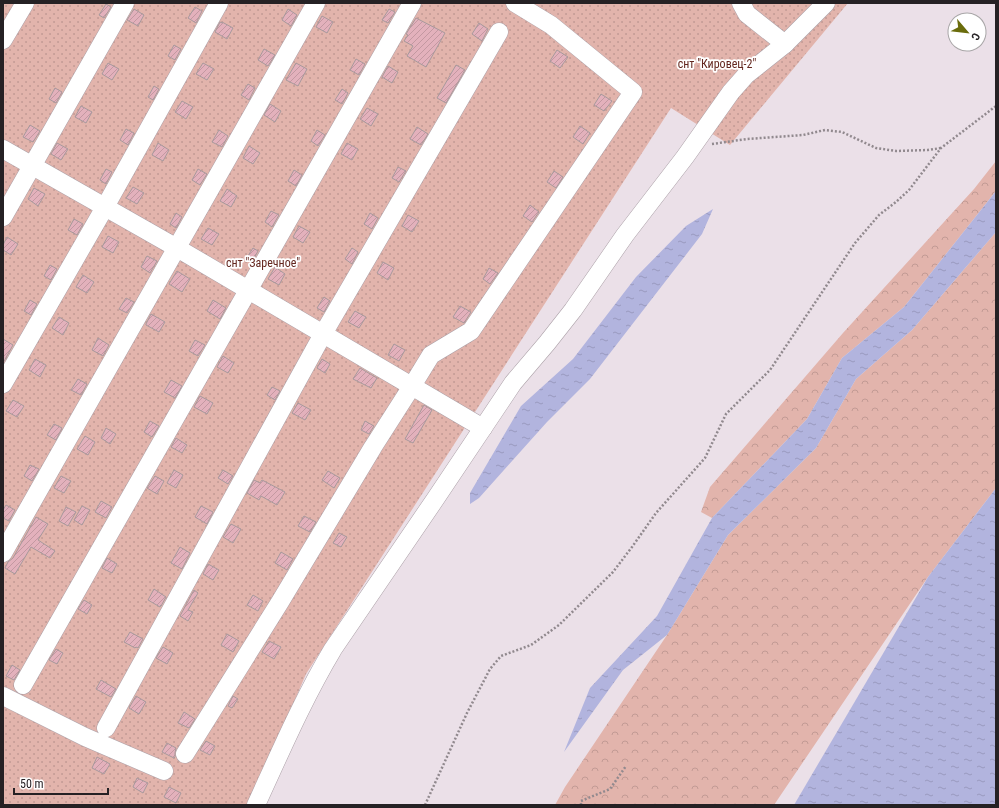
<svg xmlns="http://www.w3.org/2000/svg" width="999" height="808" font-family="'Roboto Condensed',sans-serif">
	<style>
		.green { fill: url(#green-dots) }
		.forest { fill: url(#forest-crowns) }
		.water { fill: url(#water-ripples) }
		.building { fill: url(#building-hatch); stroke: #a7999c }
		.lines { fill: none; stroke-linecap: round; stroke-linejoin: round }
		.minor-casing { stroke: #aca1a8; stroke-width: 19 }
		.path { stroke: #91898e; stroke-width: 2.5; stroke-dasharray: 2 2; stroke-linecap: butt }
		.minor { stroke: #fff; stroke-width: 18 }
		.labels { text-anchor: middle; stroke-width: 3.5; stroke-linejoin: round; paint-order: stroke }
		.park-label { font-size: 12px; fill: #63261e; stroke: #fff }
	</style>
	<defs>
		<pattern id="green-dots" width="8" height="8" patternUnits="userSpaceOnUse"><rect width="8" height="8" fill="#e2b4ac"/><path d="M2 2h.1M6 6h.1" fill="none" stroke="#c29a94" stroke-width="1.8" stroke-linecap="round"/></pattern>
		<pattern id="forest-crowns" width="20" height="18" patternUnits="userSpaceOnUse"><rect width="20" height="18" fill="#e2b4ac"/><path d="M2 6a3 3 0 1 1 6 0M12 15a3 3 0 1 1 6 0" fill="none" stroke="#c29a94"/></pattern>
		<pattern id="water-ripples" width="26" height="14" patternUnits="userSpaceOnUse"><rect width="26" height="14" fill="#b2b4de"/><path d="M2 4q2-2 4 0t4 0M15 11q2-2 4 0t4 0" fill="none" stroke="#999abe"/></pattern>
		<pattern id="building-hatch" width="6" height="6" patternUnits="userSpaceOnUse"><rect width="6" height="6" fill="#e3b1bc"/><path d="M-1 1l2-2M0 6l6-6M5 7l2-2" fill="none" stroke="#c398a1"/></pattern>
	</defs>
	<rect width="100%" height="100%" fill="#ebe0e8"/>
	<path class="green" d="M3 3H848L730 145 671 108 306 674 250 805H3Z"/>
	<g class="forest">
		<path d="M996 161V191L904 307 842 358 807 419 712 518 701 512 710 487 843 333 974 189Z"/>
		<path d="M996 232V488L928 577 774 805H555L565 787 667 635 728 535 816 448 856 379 912 330Z"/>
	</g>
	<g class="water">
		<path d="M996 191V232L912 330 856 379 816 448 728 535 667 635 623 670 564 752 590 688 657 616 712 518 807 419 842 358 904 307Z"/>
		<path d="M713 209 702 234 590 379 547 422 479 498 470 504V493L521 406 573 359 636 277 686 226Z"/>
		<path d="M996 488V805H794L928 577Z"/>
	</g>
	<g class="building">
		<path d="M106 4 111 7 104 18 99 15Z"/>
		<path d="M195 7 202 11 196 23 188 18Z"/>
		<path d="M134 9 144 15 138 26 127 20Z"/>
		<path d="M288 9 297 15 291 26 282 20Z"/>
		<path d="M389 9 395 12 388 23 382 20Z"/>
		<path d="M322 16 333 22 327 33 316 27Z"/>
		<path d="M416 18 445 33 426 67 407 56 413 46 404 41 408 35 406 34Z"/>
		<path d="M220 22 222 23V22L233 28 227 39 215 32Z"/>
		<path d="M479 23 488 29 482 41 472 34Z"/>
		<path d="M174 45 181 49 175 60 168 56Z"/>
		<path d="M264 49 275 55 268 66 258 60Z"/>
		<path d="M557 50 568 57 560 68 550 61Z"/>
		<path d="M356 59 365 64 359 75 350 70Z"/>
		<path d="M108 63 119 69 112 80 102 74Z"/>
		<path d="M203 63 214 69 207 80 196 74Z"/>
		<path d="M296 63 307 69 298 86 286 80Z"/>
		<path d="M456 65 465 70 446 103 437 98Z"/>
		<path d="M388 66 398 72 392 83 382 77Z"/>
		<path d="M248 84 255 88 249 100 241 95Z"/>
		<path d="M154 86 159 89 153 100 148 97Z"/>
		<path d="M55 88 62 92 56 103 49 99Z"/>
		<path d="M342 89 348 93 342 104 335 100Z"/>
		<path d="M601 94 612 101 604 111 594 105Z"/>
		<path d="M182 101 193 107 186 119 175 112Z"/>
		<path d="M270 104 281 111 275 122 264 115Z"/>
		<path d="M81 106 92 112 86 123 75 117Z"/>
		<path d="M367 108 378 114 371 126 360 119Z"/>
		<path d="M30 125 40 131 33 142 23 137Z"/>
		<path d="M580 126 590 133 583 144 573 137Z"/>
		<path d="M417 127 428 134 421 145 410 139Z"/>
		<path d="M126 129 134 133 128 145 120 140Z"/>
		<path d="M219 130 228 136 222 147 212 142Z"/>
		<path d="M317 130 325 135 318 146 311 141Z"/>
		<path d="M57 143 68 149 61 160 51 154Z"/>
		<path d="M158 143 169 150 163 161 152 155Z"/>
		<path d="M347 143 358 149 352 160 341 154Z"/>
		<path d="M249 146 260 153 253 164 243 158Z"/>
		<path d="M398 167 406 171 399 182 392 178Z"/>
		<path d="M106 169 112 172 106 184 100 180Z"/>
		<path d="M198 169 207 174 200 185 192 180Z"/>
		<path d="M294 170 302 175 296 186 288 181Z"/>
		<path d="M554 171 563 177 556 188 547 182Z"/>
		<path d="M133 187 144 193 137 204 126 198Z"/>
		<path d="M34 188 45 194 38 206 28 199Z"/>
		<path d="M227 189 237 196 231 207 220 201Z"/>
		<path d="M530 205 539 212 532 222 523 216Z"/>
		<path d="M271 211 279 215 272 227 265 222Z"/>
		<path d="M176 213 182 217 176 228 170 224Z"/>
		<path d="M370 213 378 218 372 229 364 224Z"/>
		<path d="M408 215 419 221 412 232 402 226Z"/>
		<path d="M74 219 83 224 77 235 68 230Z"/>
		<path d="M299 226 310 232 303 243 293 237Z"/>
		<path d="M208 228 219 234 212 245 201 239Z"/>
		<path d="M108 236 119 242 113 253 102 247Z"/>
		<path d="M7 237 18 244 11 255 3 250V245Z"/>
		<path d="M253 248 258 251 252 262 246 259Z"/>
		<path d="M352 248 358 252 352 264 345 259Z"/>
		<path d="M147 256 157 261 150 273 141 267Z"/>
		<path d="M383 262 394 268 388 280 377 273Z"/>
		<path d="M50 265 57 269 51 280 44 276Z"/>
		<path d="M275 267 285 274 279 285 268 279Z"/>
		<path d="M489 268 498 273 490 284 483 279Z"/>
		<path d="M177 271 190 279 182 292 169 284Z"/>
		<path d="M83 275 94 282 87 293 76 287Z"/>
		<path d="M324 297 330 301 324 312 317 308Z"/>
		<path d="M126 298 134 302 127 313 119 309Z"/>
		<path d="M30 300 37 304 31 315 24 311Z"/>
		<path d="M213 300 226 308 220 319 207 311Z"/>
		<path d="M460 306 471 312 464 323 453 317Z"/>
		<path d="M355 311 366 317 359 328 348 322Z"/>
		<path d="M151 314 165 322 159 332 146 325V324Z"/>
		<path d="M59 317 69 323 63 335 52 328Z"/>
		<path d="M98 338 109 345 103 356 92 350Z"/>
		<path d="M3 339 13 345 3 363Z"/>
		<path d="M195 340 205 345 198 356 189 351Z"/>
		<path d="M394 344 405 350 399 361 388 355Z"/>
		<path d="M223 356 234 363 228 373 217 367Z"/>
		<path d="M35 359 46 365 40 377 29 370Z"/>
		<path d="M322 359 330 364 325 373 317 368Z"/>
		<path d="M360 368 377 378 371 388 353 379Z"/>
		<path d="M78 379 87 384 81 395 71 390Z"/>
		<path d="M171 380 182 386 175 398 164 392Z"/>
		<path d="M272 387 280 391 275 400 267 395Z"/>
		<path d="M200 396 213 403 207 414 194 407Z"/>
		<path d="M13 400 24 406 17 417 6 411Z"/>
		<path d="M298 403 311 410 305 420 292 413Z"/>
		<path d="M424 405 432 410 413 443 405 439Z"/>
		<path d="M150 421 159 426 152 437 144 432Z"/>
		<path d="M365 421 374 426 369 434 361 430Z"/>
		<path d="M54 424 62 428 56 440 47 435Z"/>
		<path d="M106 428 116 434 110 444 101 438Z"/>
		<path d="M85 436 95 442 88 455 77 449Z"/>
		<path d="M176 438 187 445 182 453 171 447Z"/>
		<path d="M30 465 39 469 32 481 24 476Z"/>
		<path d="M174 470 183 475 176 488 167 483Z"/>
		<path d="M223 470 233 476 228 484 218 478Z"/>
		<path d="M328 471 340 478 334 488 322 480Z"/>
		<path d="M61 476 71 481 64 493 54 488Z"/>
		<path d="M155 476 164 481 157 494 147 488Z"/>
		<path d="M254 480 260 483 262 480 285 492 277 505 261 496 259 500 247 493Z"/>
		<path d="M101 501 112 507 106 518 95 512Z"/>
		<path d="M6 505 15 510 9 521 3 518V510Z"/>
		<path d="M82 506 90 510 82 525 74 520Z"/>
		<path d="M201 506 213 512 207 524 195 517Z"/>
		<path d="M66 507 76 512 68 526 59 521Z"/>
		<path d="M304 516 316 522 310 532 298 526Z"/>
		<path d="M36 517 48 524 38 540 55 551 50 558 31 547 15 574 5 568 8 562 13 558Z"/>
		<path d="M231 524 241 529 233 543 223 537Z"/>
		<path d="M339 533 347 537 341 547 333 543Z"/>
		<path d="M180 547 190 553 182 569 171 563Z"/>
		<path d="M281 552 293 559 287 570 275 563Z"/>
		<path d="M107 558 117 564 112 573 102 568Z"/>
		<path d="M208 564 219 570 213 580 203 574Z"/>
		<path d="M154 589 166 597 161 606V605L160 607 148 600Z"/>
		<path d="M194 590 198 593 188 610 193 612 188 621 180 616Z"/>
		<path d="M253 595 263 601 258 611 247 605Z"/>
		<path d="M84 600 92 605 87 614 78 609Z"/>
		<path d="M130 632 143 639 138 648 136 647 135 648 124 642Z"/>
		<path d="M227 634 239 641 233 652 221 645Z"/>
		<path d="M269 641 281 647 274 659 262 652Z"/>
		<path d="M163 647 173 653 167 664 156 658Z"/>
		<path d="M56 649 63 653 57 664 49 660Z"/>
		<path d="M12 665 20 670 14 680 6 676Z"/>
		<path d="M101 680 116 689 111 697 96 689Z"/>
		<path d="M136 696 146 702 139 714 129 708Z"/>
		<path d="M233 696 238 699 232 708 228 706Z"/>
		<path d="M184 712 195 719 189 728 178 723Z"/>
		<path d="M206 741 215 746 210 755 200 750Z"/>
		<path d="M167 743 176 748 175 753V757L174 758 162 752Z"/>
		<path d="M97 757 110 764 104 774 92 768Z"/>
		<path d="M137 778 148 783 143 793 133 787Z"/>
		<path d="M169 787 181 793 176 803 164 797Z"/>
	</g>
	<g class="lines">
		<g class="minor-casing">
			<g id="minor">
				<path d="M741 3 747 14 785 44"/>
				<path d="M3 40 25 3"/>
				<path d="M3 149 177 248 483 428"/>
				<path d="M3 217 125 3"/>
				<path d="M3 384 105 207 219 3"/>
				<path d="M3 553 316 3"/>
				<path d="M23 685 412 3"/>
				<path d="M3 696 85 737 164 771"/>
				<path d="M106 728 323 334 499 32"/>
				<path d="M185 754 280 602 373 447 412 386 431 355 471 331 633 92 551 25 515 3"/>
				<path d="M256 805C280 753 303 699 333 649L436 498 513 383 547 343 573 310 625 235 685 157 731 92 746 75 785 44 826 3"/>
			</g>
		</g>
		<g class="path">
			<path d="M712 144 747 139 803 135 825 130 842 132 876 148 896 151 928 150 941 148"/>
			<path d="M425 805 467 713 490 669 501 656 531 645 559 625 613 572 632 547 656 513 705 458 726 414 770 370 855 243 879 215 896 202 909 190 941 148 996 106"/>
			<path d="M581 805V801L610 789 626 766"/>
		</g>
		<use href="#minor" class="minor"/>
	</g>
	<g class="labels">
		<g class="park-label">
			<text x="717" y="68">снт "Кировец-2"</text>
			<text x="263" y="267">снт "Заречное"</text>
		</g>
	</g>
	<rect width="999" height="808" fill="none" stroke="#252124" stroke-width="8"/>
	<g transform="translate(967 32) rotate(118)"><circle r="19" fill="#ffffff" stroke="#a8a6a7"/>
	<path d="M0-3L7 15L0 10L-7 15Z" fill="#6a6c0c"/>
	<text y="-6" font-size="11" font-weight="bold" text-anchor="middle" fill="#252124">С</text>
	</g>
	<path d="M14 788v6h94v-6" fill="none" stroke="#252124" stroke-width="2"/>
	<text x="20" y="788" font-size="12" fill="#252124" stroke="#ffffff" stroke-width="3" paint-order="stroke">50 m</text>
</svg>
